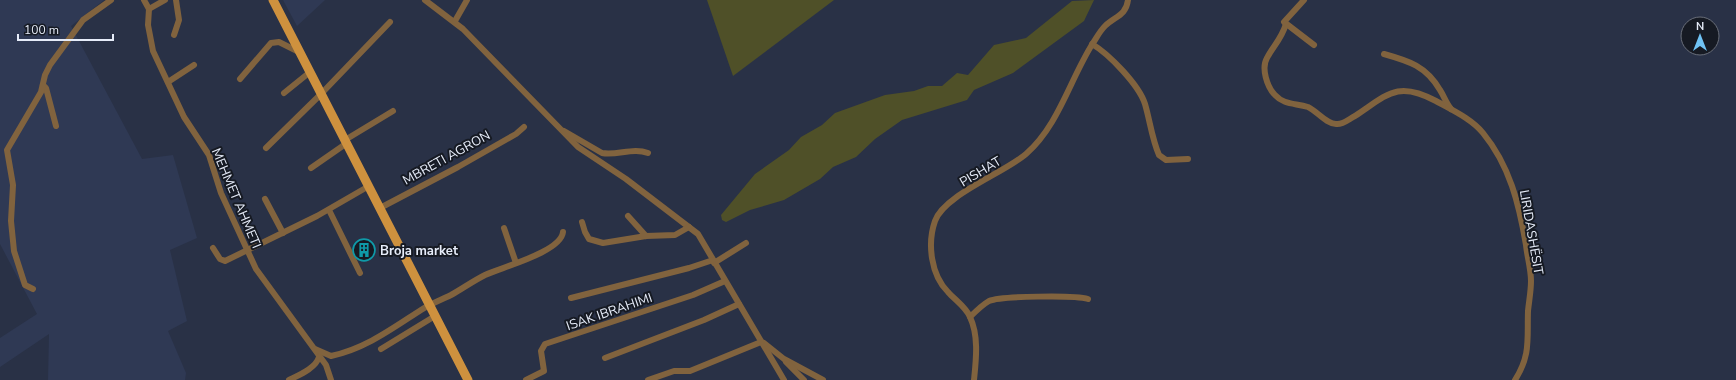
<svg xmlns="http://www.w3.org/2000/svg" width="1736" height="380" font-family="'Nunito Sans',sans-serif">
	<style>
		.built { fill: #2f3954 }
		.green { fill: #4f5028 }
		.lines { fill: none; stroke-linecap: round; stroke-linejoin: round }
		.street { stroke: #81633e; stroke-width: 6 }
		.primary { stroke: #ce913e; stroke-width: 9 }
		.labels { text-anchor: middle; stroke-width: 4; stroke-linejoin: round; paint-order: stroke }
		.street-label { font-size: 13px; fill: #e6ecf9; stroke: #161a23 }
		.poi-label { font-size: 13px; font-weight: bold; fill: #e6ecf9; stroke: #161a23; text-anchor: start }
	</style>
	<rect width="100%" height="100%" fill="#293146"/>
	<g class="built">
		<path d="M0 0H104L71 26 142 159 173 155 197 238 170 250 187 321 168 331 186 373 185 380H48L49 334 0 367V338L37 314 0 244Z"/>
		<path d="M283 0H325L297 26Z"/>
	</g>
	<g class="green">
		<path d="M707 0H834L733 76Z"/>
		<path d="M1094 0 1084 21 1013 73 974 90 967 100 902 120 875 139 856 157 833 167 820 179 784 200 750 210 726 222 722 220 721 215 755 174 789 150 801 137 822 125 835 113 885 95 914 91 928 86H942L957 73 968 75 994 45 1026 38 1072 1Z"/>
	</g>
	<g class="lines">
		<g class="street">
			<path d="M144 0 149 9 148 25 153 51 184 117 209 155 221 193 256 269 326 365 331 380"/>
			<path d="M425 0 463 29 578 147 626 179 698 234 784 380"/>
			<path d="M1304 0 1284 22 1314 45"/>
			<path d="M149 9 165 0"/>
			<path d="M455 21 467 0"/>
			<path d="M1286 24C1281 40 1273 46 1267 58 1261 68 1267 87 1275 95 1284 105 1295 103 1308 107 1317 111 1326 124 1336 124 1343 125 1349 119 1355 116 1387 95 1397 80 1436 101 1452 110 1472 119 1483 133 1510 166 1519 204 1526 245 1527 256 1531 269 1531 281 1531 291 1529 301 1528 311 1527 339 1531 355 1515 380"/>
			<path d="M174 35 179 20 176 0"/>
			<path d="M1092 44C1109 54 1139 85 1145 104 1150 121 1152 139 1159 155L1166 160 1188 159"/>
			<path d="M1384 54C1409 61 1426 66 1440 90 1444 96 1446 103 1451 109"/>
			<path d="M240 79 271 43 279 42 299 52"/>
			<path d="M168 82 194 65"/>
			<path d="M43 85 46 88 56 126"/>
			<path d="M284 93 310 72"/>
			<path d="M564 131 602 153C617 156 633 147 648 153"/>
			<path d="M345 140 393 111"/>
			<path d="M266 148 321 94 390 22"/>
			<path d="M311 168 347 143"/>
			<path d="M265 199 283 233"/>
			<path d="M380 208 458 167 516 134 524 127"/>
			<path d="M329 210 360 273"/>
			<path d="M628 216 646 236"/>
			<path d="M582 222 585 232 589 239 603 243 646 236 675 235 689 227"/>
			<path d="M504 228 516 263"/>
			<path d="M213 248 220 259 225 261 317 216 369 186"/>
			<path d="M714 263 746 243"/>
			<path d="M33 289 25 285 14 251 11 221 13 185 7 150 41 92 45 75 50 65 83 20 111 0"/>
			<path d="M571 298 689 268 713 260"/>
			<path d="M970 317C976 311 982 305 989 301 1001 296 1075 295 1088 299"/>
			<path d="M764 343 784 359 823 380"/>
			<path d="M315 349 331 356C365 349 393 328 421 310 430 304 441 300 451 295 462 289 473 281 485 275 502 267 561 252 563 232"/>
			<path d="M381 349 435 316"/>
			<path d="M605 358 704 320 739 304"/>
			<path d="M786 362 804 380"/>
			<path d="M289 380C299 375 316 368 319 357"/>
			<path d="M526 380 544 371 541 351 545 344 693 295 725 281"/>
			<path d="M648 380 674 371H690L761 342"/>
			<path d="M974 380C976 360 979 336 970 317 966 307 955 300 948 292 931 275 927 244 935 221 944 195 1004 173 1026 154 1059 125 1070 79 1093 43 1097 37 1100 31 1105 26 1115 16 1126 16 1128 0"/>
		</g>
		<path class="primary" d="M273 0 468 380"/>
	</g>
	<defs>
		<g id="building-ring" transform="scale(1.15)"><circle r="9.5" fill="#161a23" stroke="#0f9aa8" stroke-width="1.5"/><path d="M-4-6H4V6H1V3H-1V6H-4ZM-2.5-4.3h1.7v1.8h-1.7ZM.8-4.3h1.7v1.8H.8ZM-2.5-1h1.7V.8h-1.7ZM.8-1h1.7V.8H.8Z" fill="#0f9aa8"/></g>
	</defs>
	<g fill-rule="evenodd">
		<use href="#building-ring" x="364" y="250"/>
	</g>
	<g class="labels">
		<g class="street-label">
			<text transform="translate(446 157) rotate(-29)" y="5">MBRETI AGRON</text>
			<text transform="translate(980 171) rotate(-31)" y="5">PISHAT</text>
			<text transform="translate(237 198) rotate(67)" y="5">MEHMET AHMETI</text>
			<text transform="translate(1532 232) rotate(80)" y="5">LIRIDASHËSIT</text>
			<text transform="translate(609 311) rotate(-19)" y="5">ISAK IBRAHIMI</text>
		</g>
		<g class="poi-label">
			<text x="380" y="255">Broja market</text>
		</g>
	</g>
	<g transform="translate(1700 36)"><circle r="19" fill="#161a23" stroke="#696e79"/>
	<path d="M0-3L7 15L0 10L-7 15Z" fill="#6fc2f4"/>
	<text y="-6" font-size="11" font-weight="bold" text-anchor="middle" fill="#e6ecf9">N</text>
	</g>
	<path d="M18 34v6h95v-6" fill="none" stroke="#e6ecf9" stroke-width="2"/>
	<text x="24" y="34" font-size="12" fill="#e6ecf9" stroke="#161a23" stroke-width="3" paint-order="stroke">100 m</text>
</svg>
